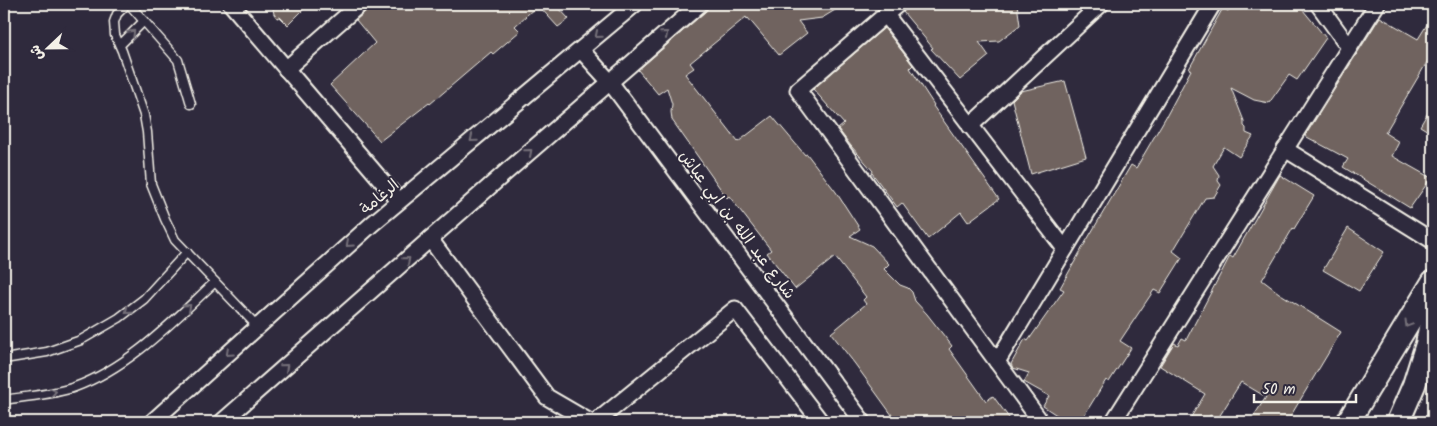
<svg xmlns="http://www.w3.org/2000/svg" width="1437" height="426" font-family="Kalam,'Playpen Sans Arabic',sans-serif">
	<style>
		.building { fill: #6f635e; stroke: #f4f1e8 }
		.lines { fill: none; stroke-linecap: round; stroke-linejoin: round }
		.service-casing { stroke: #f4f1e8; stroke-width: 11 }
		.minor-casing { stroke: #f4f1e8; stroke-width: 19 }
		.primary-casing { stroke: #f4f1e8; stroke-width: 26 }
		.service { stroke: #2f2a3d; stroke-width: 8 }
		.minor { stroke: #2f2a3d; stroke-width: 15 }
		.primary { stroke: #2f2a3d; stroke-width: 22 }
		.oneway { stroke: #747079 }
		.labels { text-anchor: middle; stroke-width: 4; stroke-linejoin: round; paint-order: stroke }
		.street-label { font-size: 16px; fill: #f4f1e8; stroke: #2f2a3d }
	</style>
	<rect width="100%" height="100%" fill="#2f2a3d"/>
	<filter id="ink" filterUnits="userSpaceOnUse"><feTurbulence type="fractalNoise" baseFrequency=".02" numOctaves="2"/><feDisplacementMap in="SourceGraphic" scale="10" xChannelSelector="R" yChannelSelector="G"/><feConvolveMatrix kernelMatrix="1 2 1 2 8 2 1 2 1" color-interpolation-filters="sRGB"/></filter>
	<g filter="url(#ink)">
		<g class="building">
			<path d="M272 4H309L288 25 280 17 277 18 274 14Z"/>
			<path d="M374 4H555L569 19 558 27 538 5 515 26 520 31 493 54 491 52 430 104 429 103 380 141 330 85 375 43 356 20Z"/>
			<path d="M709 4H845L822 18 798 21 807 33 779 55 748 18 747 19 746 17 690 63 694 68 685 74 738 142 772 116 805 155 807 154 836 192 860 229 850 236 872 246 889 264 884 269 900 285 908 288 912 292 915 301 927 314 952 346 949 349 986 401 993 396 1012 422H883L892 415 855 364 831 333 866 304 863 300 866 297 835 257 795 289 767 253 771 250 729 196 727 198 672 120 671 112 672 104 667 88 658 94 638 70 706 11Z"/>
			<path d="M912 4H1017L1020 25 999 41 979 42 989 56 960 80 931 49 933 48 903 12Z"/>
			<path d="M1235 4H1298L1326 38 1297 80 1289 75 1269 103 1254 100 1231 88 1244 121V126L1246 128V133L1253 136 1239 157 1224 147 1213 166 1219 175 1218 181 1221 185 1214 197 1205 198 1173 251 1182 258 1160 293 1154 290 1120 341 1131 348 1109 382 1106 380 1080 422H1067L1043 406 1049 396 1024 382 1029 373 1013 368 1011 364 1025 339 1028 341 1064 290 1060 288 1084 245 1131 165 1136 168 1167 115 1191 70 1189 69 1223 8 1228 11Z"/>
			<path d="M1433 15V52L1385 133 1399 142 1392 156 1431 178 1410 208 1343 167 1348 159 1305 136 1380 17 1418 39Z"/>
			<path d="M884 28 913 65 910 68 934 105 933 106 999 199 968 222 961 212 928 239 902 203 897 207 872 173 873 171 851 146 838 129 844 124 813 89Z"/>
			<path d="M1065 81 1086 157 1031 174 1012 100 1021 91Z"/>
			<path d="M1433 104V134L1420 126Z"/>
			<path d="M1280 175 1314 196 1294 229 1293 228 1262 280 1279 293 1341 332 1287 422H1250L1266 397 1241 382 1217 420 1210 415 1207 422H1188L1205 394 1160 366 1174 343 1178 345 1182 338 1186 340 1230 256 1233 258Z"/>
			<path d="M1348 228 1384 252 1359 291 1323 270Z"/>
		</g>
		<g class="lines">
			<g class="service-casing">
				<g id="service">
					<path d="M127 4 117 14 114 22 115 35 122 51 144 115 147 132 151 184 165 219 175 240 258 327"/>
					<path d="M129 4 178 60 191 104"/>
					<path d="M120 45 144 21"/>
					<path d="M4 359 47 352 81 340 119 318 144 299 187 252"/>
					<path d="M4 400C27 396 53 395 75 387 130 367 174 320 215 282"/>
				</g>
			</g>
			<g class="minor-casing">
				<g id="minor">
					<path d="M231 4 399 201"/>
					<path d="M898 4 798 90 1041 422"/>
					<path d="M1318 4 1349 47"/>
					<path d="M886 15 1065 249"/>
					<path d="M581 50 610 82 863 422"/>
					<path d="M286 69 360 4"/>
					<path d="M970 126 1101 4"/>
					<path d="M1285 149 1433 241"/>
					<path d="M430 239 547 397 590 422"/>
					<path d="M997 362 1213 4"/>
					<path d="M152 422 372 224 635 4"/>
					<path d="M222 422 505 173 700 4"/>
					<path d="M596 422 735 309 821 422"/>
					<path d="M1113 422 1377 4"/>
				</g>
			</g>
			<g class="primary-casing">
				<g id="primary">
					<path d="M1348 422 1433 282"/>
					<path d="M1398 422 1414 385 1427 344 1433 312"/>
				</g>
			</g>
			<use href="#service" class="service"/>
			<use href="#minor" class="minor"/>
			<use href="#primary" class="primary"/>
		</g>
		<defs><path id="oneway-chevron" d="M-2-3.5L2.5 0L-2 3.5" fill="none" stroke-width="1.6" stroke-linecap="round" stroke-linejoin="round" transform="scale(1.25)"/></defs>
		<g class="oneway">
			<use href="#oneway-chevron" transform="translate(132 33) rotate(-45)"/>
			<use href="#oneway-chevron" transform="translate(665 34) rotate(-41)"/>
			<use href="#oneway-chevron" transform="translate(598 35) rotate(140)"/>
			<use href="#oneway-chevron" transform="translate(473 139) rotate(140)"/>
			<use href="#oneway-chevron" transform="translate(529 152) rotate(-41)"/>
			<use href="#oneway-chevron" transform="translate(349 244) rotate(138)"/>
			<use href="#oneway-chevron" transform="translate(407 260) rotate(-41)"/>
			<use href="#oneway-chevron" transform="translate(188 307) rotate(-42)"/>
			<use href="#oneway-chevron" transform="translate(128 311) rotate(141)"/>
			<use href="#oneway-chevron" transform="translate(1408 324) rotate(121)"/>
			<use href="#oneway-chevron" transform="translate(229 353) rotate(138)"/>
			<use href="#oneway-chevron" transform="translate(285 367) rotate(-41)"/>
			<use href="#oneway-chevron" transform="translate(53 392) rotate(-11)"/>
		</g>
	</g>
	<g class="labels">
		<g class="street-label">
			<text transform="translate(379 196) rotate(-40)" y="6">الرغامة</text>
			<text transform="translate(738 224) rotate(53)" y="6">شارع عبد الله بن ابي عياش</text>
		</g>
	</g>
	<rect width="1437" height="426" fill="none" stroke="#2f2a3d" stroke-width="20"/>
	<rect x="10" y="10" width="1417" height="406" fill="none" stroke="#f4f1e8" stroke-width="2" filter="url(#ink)"/>
	<g transform="translate(48 48) rotate(248)" stroke="#2f2a3d" stroke-width="4" paint-order="stroke">
	<path d="M0-4L9 19L0 12L-9 19Z" fill="#f4f1e8"/>
	<text y="-8" font-size="14" font-weight="bold" text-anchor="middle" fill="#f4f1e8">ش</text>
	</g>
	<path d="M1254 394v8h102v-8" fill="none" stroke="#f4f1e8" stroke-width="2.5"/>
	<text x="1262" y="394" font-size="15" fill="#f4f1e8" stroke="#2f2a3d" stroke-width="4" paint-order="stroke">50 m</text>
</svg>
